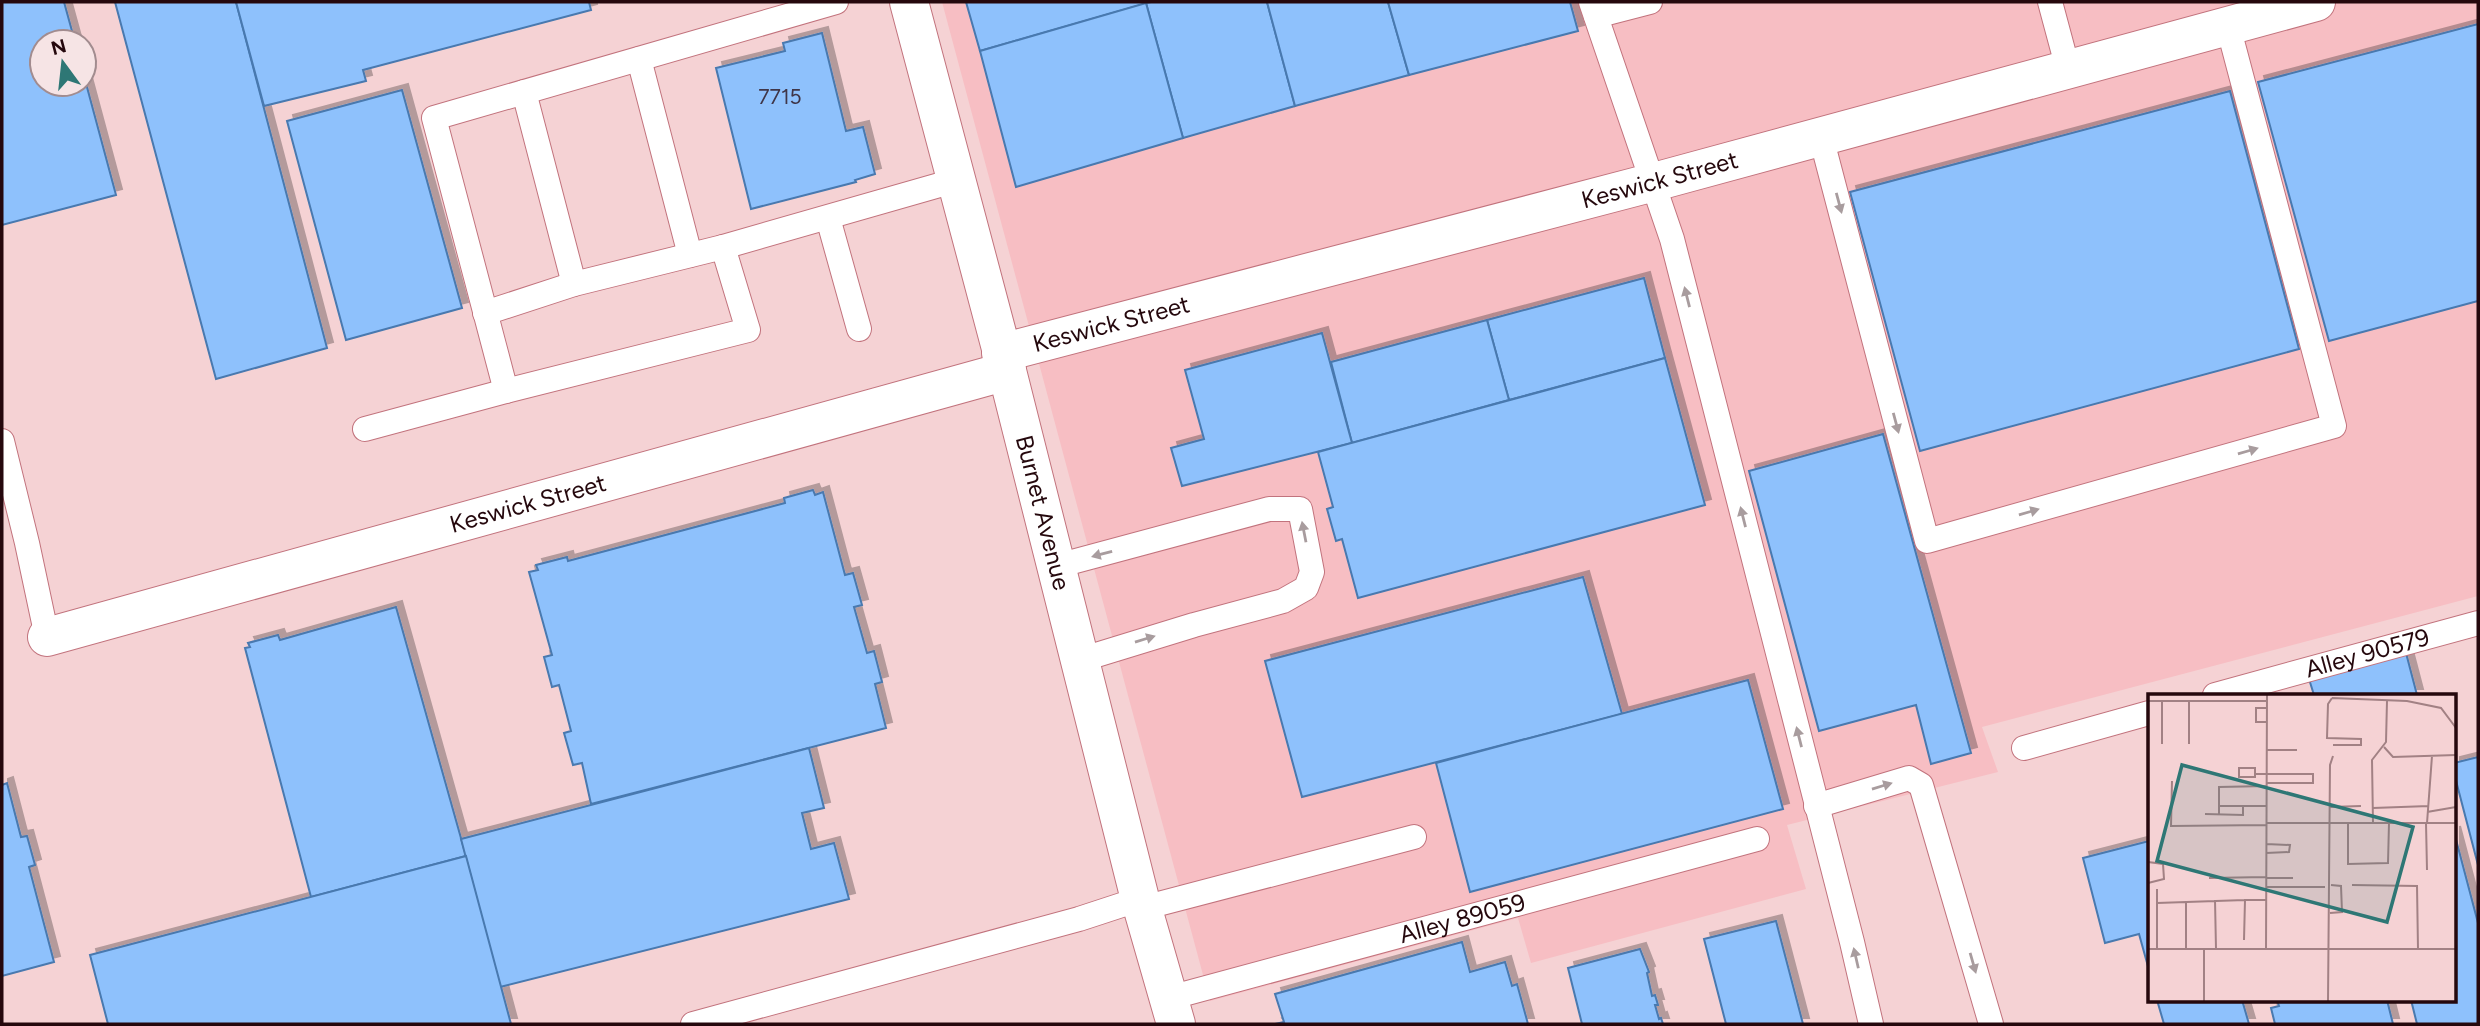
<svg xmlns="http://www.w3.org/2000/svg" width="2480" height="1026" font-family="Figtree,sans-serif">
	<style>
		.built { fill: #f7bec3 }
		.building { fill: #8ec1fc; stroke: #4879af; stroke-width: 2; filter: url(#shadow) }
		.lines { fill: none; stroke-linecap: round; stroke-linejoin: round }
		.lane-casing { stroke: #c2737d; stroke-width: 26 }
		.street-casing { stroke: #c2737d; stroke-width: 40 }
		.lane { stroke: #fff; stroke-width: 24 }
		.street { stroke: #fff; stroke-width: 38 }
		.oneway { fill: #a89c9e }
		.labels { text-anchor: middle; stroke-width: 7; stroke-linejoin: round; paint-order: stroke }
		.number-label { font-size: 21px; fill: #3f3649 }
		.street-label { font-size: 24px; fill: #25080d; stroke: #f6e4e5 }
		.inset-road { fill: none; stroke: #a28184; stroke-width: 2 }
		.view { fill: #2e7775; fill-opacity: 0.15; stroke: #2e7775; stroke-width: 3.5 }
		.inset-edge { fill: none; stroke: #25080d; stroke-width: 3.5 }
	</style>
	<defs>
		<filter id="shadow"><feDropShadow dx="6" dy="-6" stdDeviation="0" flood-color="#0004"/></filter>
	</defs>
	<rect width="100%" height="100%" fill="#f5d2d4"/>
	<path class="built" d="M942 2H2478V596L1982 727 1998 772 1787 825 1806 889 1531 963 1518 918 1210 1001Z"/>
	<g class="building">
		<path d="M2 2H64L75 42H42V84H84V76L116 195 2 225Z"/>
		<path d="M115 2H236L327 348 216 379Z"/>
		<path d="M236 2H589L591 10 363 70 366 81 264 106Z"/>
		<path d="M966 2H1151L980 51Z"/>
		<path d="M1151 2H1267L1295 106 1183 138 1146 3Z"/>
		<path d="M1267 2H1388L1409 75 1295 106Z"/>
		<path d="M1388 2H1570L1578 31 1409 75Z"/>
		<path d="M1146 3 1183 138 1016 187 980 51Z"/>
		<path d="M2478 24V301L2329 341 2258 82Z"/>
		<path d="M822 33 846 131 863 127 875 174 855 180 856 182 751 209 716 68 785 51 783 43Z"/>
		<path d="M402 90 462 308 346 340 287 121Z"/>
		<path d="M2230 91 2299 349 1920 451 1850 192Z"/>
		<path d="M1644 278 1665 358 1509 400 1487 320Z"/>
		<path d="M1487 320 1509 400 1352 443 1331 362Z"/>
		<path d="M1322 333 1352 443 1182 486 1171 448 1204 439 1185 370Z"/>
		<path d="M1665 358 1705 505 1358 598 1342 539 1336 541 1327 509 1333 507 1318 452Z"/>
		<path d="M1883 434 1971 753 1931 764 1916 705 1819 731 1749 471Z"/>
		<path d="M813 490 815 495 823 492 845 575 853 573 862 605 854 607 867 653 874 651 882 682 875 684 886 728 591 804 582 763 573 765 564 733 571 731 559 685 552 687 544 657 552 655 529 572 538 570 536 565 567 557 568 561 785 503 784 498Z"/>
		<path d="M1583 577 1622 714 1302 797 1265 661Z"/>
		<path d="M396 607 466 856 311 897 245 648 250 647 248 643 278 635 280 640Z"/>
		<path d="M2406 653 2417 695H2314L2309 679Z"/>
		<path d="M1748 680 1783 809 1470 892 1436 763Z"/>
		<path d="M809 748 824 808 802 813 811 849 834 843 849 899 500 987 461 839Z"/>
		<path d="M2478 757V865L2454 773V763Z"/>
		<path d="M7 783 21 837 27 836 35 865 29 867 54 962 2 976V785Z"/>
		<path d="M2454 832 2478 923V1024H2417L2411 1000H2454Z"/>
		<path d="M2149 841V970L2139 934 2105 943 2083 858Z"/>
		<path d="M466 856 511 1024H108L90 955Z"/>
		<path d="M1776 921 1803 1024H1726L1704 939Z"/>
		<path d="M1462 942 1470 972 1505 962 1512 986 1517 984 1528 1024H1275L1284 1022 1275 994Z"/>
		<path d="M1640 949 1649 972 1647 973 1652 996 1655 995 1658 1005H1655L1659 1019 1661 1018 1663 1024H1582L1568 968Z"/>
		<path d="M2157 1000H2242L2249 1024H2164Z"/>
		<path d="M2277 1000H2387L2393 1024H2275L2271 1008 2279 1006Z"/>
	</g>
	<g class="lines">
		<g class="lane-casing">
			<g id="lane">
				<path d="M1591 2 1672 239 1852 942 1871 1024"/>
				<path d="M2050 2 2068 69"/>
				<path d="M1596 16 1650 2"/>
				<path d="M639 59 690 255"/>
				<path d="M524 92 574 284"/>
				<path d="M1821 137 1927 541 2334 426 2228 26"/>
				<path d="M828 218 859 329"/>
				<path d="M485 313 574 284 723 247 957 180"/>
				<path d="M506 391 434 118 836 2"/>
				<path d="M365 429 506 391 748 330 723 247"/>
				<path d="M2 441 27 543 47 637"/>
				<path d="M1057 566 1269 509H1300L1312 572 1306 588 1283 601 1194 625 1080 660"/>
				<path id="s1" d="M2215 695 2478 623"/>
				<path d="M2024 748 2149 713"/>
				<path d="M1816 806 1909 778 1921 785 1991 1024"/>
				<path d="M1143 908 1414 837"/>
				<path id="s2" d="M1169 998 1757 839"/>
				<path d="M693 1024 1079 919 1140 899"/>
			</g>
		</g>
		<g class="street-casing">
			<g id="street">
				<path id="s3" d="M909 2 1007 371 1140 899 1176 1024"/>
				<path id="s4" d="M1001 353 1654 182 2316 2"/>
				<path id="s5" d="M47 637 1007 371"/>
			</g>
		</g>
		<use href="#lane" class="lane"/>
		<use href="#street" class="street"/>
	</g>
	<defs><path id="oneway-solid" d="M-6-.8H1V-3.2L6.5 0L1 3.2V.8H-6Z" transform="scale(1.75)"/></defs>
	<g class="oneway">
		<use href="#oneway-solid" transform="translate(1839 203) rotate(75)"/>
		<use href="#oneway-solid" transform="translate(1687 297) rotate(-104)"/>
		<use href="#oneway-solid" transform="translate(1896 423) rotate(75)"/>
		<use href="#oneway-solid" transform="translate(2248 451) rotate(-16)"/>
		<use href="#oneway-solid" transform="translate(2029 512) rotate(-16)"/>
		<use href="#oneway-solid" transform="translate(1743 517) rotate(-104)"/>
		<use href="#oneway-solid" transform="translate(1304 532) rotate(-101)"/>
		<use href="#oneway-solid" transform="translate(1102 554) rotate(165)"/>
		<use href="#oneway-solid" transform="translate(1145 639) rotate(-17)"/>
		<use href="#oneway-solid" transform="translate(1799 737) rotate(-104)"/>
		<use href="#oneway-solid" transform="translate(1882 786) rotate(-17)"/>
		<use href="#oneway-solid" transform="translate(1856 958) rotate(-103)"/>
		<use href="#oneway-solid" transform="translate(1973 963) rotate(74)"/>
	</g>
	<g class="labels">
		<g class="number-label">
			<text x="780" y="104">7715</text>
		</g>
		<g class="street-label">
			<text dy="8" stroke="none"><textPath href="#s4" startOffset="681">Keswick Street</textPath></text>
			<text dy="8" stroke="none"><textPath href="#s4" startOffset="114">Keswick Street</textPath></text>
			<text dy="8" stroke="none"><textPath href="#s5" startOffset="499">Keswick Street</textPath></text>
			<text dy="8" stroke="none"><textPath href="#s3" startOffset="528">Burnet Avenue</textPath></text>
			<text dy="8" stroke="none"><textPath href="#s1" startOffset="158">Alley 90579</textPath></text>
			<text dy="8" stroke="none"><textPath href="#s2" startOffset="304">Alley 89059</textPath></text>
		</g>
	</g>
	<g transform="translate(2148 694)">
		<rect width="308" height="308" fill="#f5d2d4"/>
		<path class="inset-road" d="M184 4 259 7 293 14 308 34M184 4 180 10 179 44 213 45V51H185M0 7H119M14 7V50M119 14H108V28H119M41 50V7M236 53 245 63 308 61M119 56H149M107 80V83H91V74H107V80H165V89H119M24 87 23 132 118 131M71 112H119M182 113 213 112M225 114 281 112M279 118 308 113M57 120 95 121V112M71 120V93L119 92M118 129H308M200 129V170L240 169 241 129M225 129 224 66 238 48 239 7M278 129 279 176M279 129 284 62M118 159 141 158 142 151 118 150M0 168 15 170 16 185 0 189M61 184 118 183M118 184H145M204 191 269 192 270 255M118 193H177M9 195V255M67 206 68 255M38 208V255M9 209 97 206M182 219 194 218 193 192 183 191M96 246 97 206H118M0 255H308M56 255V307M118 255 119 1M180 307 182 71 185 62"/>
		<path class="view" d="M34 71 265 133 239 228 9 167Z"/>
		<rect width="308" height="308" class="inset-edge"/>
	</g>
	<rect width="2480" height="1026" fill="none" stroke="#25080d" stroke-width="7"/>
	<g transform="translate(63 63) rotate(345)"><circle r="33" fill="#f6e4e5" stroke="#a28c8f" stroke-width="2"/>
	<path d="M0-5L12 26L0 18L-12 26Z" fill="#2e7775"/>
	<text y="-10" font-size="19" font-weight="bold" text-anchor="middle" fill="#25080d">N</text>
	</g>
</svg>
